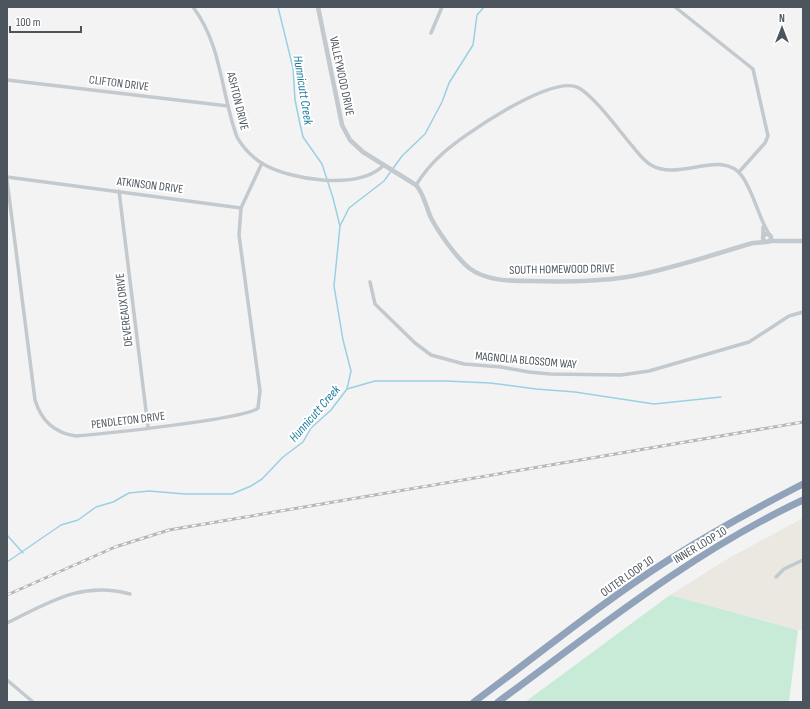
<svg xmlns="http://www.w3.org/2000/svg" width="810" height="709" font-family="'Sofia Sans Condensed',sans-serif">
	<style>
		.commercial { fill: #eae8e1 }
		.green { fill: #c8ebd7 }
		.lines { fill: none; stroke-linecap: round; stroke-linejoin: round }
		.stream { stroke: #9ad0e3; stroke-width: 1.5 }
		.minor { stroke: #c2c9cf; stroke-width: 3.5 }
		.tertiary { stroke: #c2c9cf; stroke-width: 4.5 }
		.motorway { stroke: #91a3ba; stroke-width: 7 }
		.rail-casing { stroke: #b5b7bc; stroke-width: 3 }
		.rail { stroke: #fff; stroke-width: 1.5; stroke-dasharray: 4.5; stroke-linecap: butt }
		.labels { text-anchor: middle; stroke-width: 4; stroke-linejoin: round; paint-order: stroke }
		.street-label { font-size: 12px; fill: #4c555e; stroke: #fff }
		.water-label { font-size: 13px; font-style: italic; fill: #1e7d9f; stroke: #fff }
	</style>
	<rect width="100%" height="100%" fill="#f4f3f3"/>
	<path class="commercial" d="M803 518V631L670 595 729 558Z"/>
	<path class="green" d="M670 595 798 630 789 702H525Z"/>
	<g class="lines">
		<g class="stream">
			<path d="M340 226 349 208 384 181 402 156 425 134 442 102 449 83 473 45 477 15 484 7"/>
			<path d="M347 389 375 381H446L490 383 536 389 575 392 654 404 721 397"/>
			<path d="M7 535 23 553"/>
			<path d="M7 562 61 525 78 520 96 507 113 502 129 493 149 491 185 494H232L251 486 262 479 283 457 303 442 311 428 331 410 347 389 351 371 343 340 334 286 340 226 333 198 322 164 303 137 300 124 295 100 293 68 278 7"/>
		</g>
		<g class="minor">
			<path d="M193 7C222 45 221 94 237 137 243 148 252 157 263 164 291 180 358 191 384 165"/>
			<path d="M675 7 753 69 768 136 765 143 739 172"/>
			<path d="M431 33 442 7"/>
			<path d="M7 80 228 106"/>
			<path d="M7 177 241 208 262 163"/>
			<path d="M7 180 35 400C41 420 54 433 76 436 100 434 247 419 258 408L260 391 239 235 241 208"/>
			<path d="M416 185C423 174 431 164 441 155 461 136 553 73 579 88 596 98 620 132 634 148 639 154 644 161 651 165 679 182 722 148 742 176 754 193 758 216 769 234"/>
			<path d="M119 191 148 427"/>
			<path d="M763 227V236"/>
			<path d="M370 282 375 304 415 343 431 355 464 364 501 367 529 372 550 374 621 375 649 371 749 342 789 316 803 312"/>
			<path d="M776 577 784 569 803 560"/>
			<path d="M7 623C50 602 81 581 130 594"/>
			<path d="M7 680 33 702"/>
		</g>
		<g class="tertiary">
			<path d="M318 7 342 125 350 140 363 152 416 185C424 194 426 207 431 218 439 233 456 257 469 268 486 281 510 281 530 281 562 282 595 282 627 277 669 270 711 255 753 243L766 242"/>
			<circle cx="767" cy="238" r="4"/>
			<path d="M769 241H803"/>
		</g>
		<g class="motorway">
			<path d="M474 702C539 654 602 602 670 559 713 532 758 507 803 484"/>
			<path d="M498 702C596 630 692 552 803 500"/>
		</g>
		<g class="rail-casing">
			<path id="rail" d="M7 595 115 547 169 530 803 422"/>
		</g>
		<use href="#rail" class="rail"/>
	</g>
	<g class="labels">
		<g class="street-label">
			<text transform="translate(342 76) rotate(78)" y="4">VALLEYWOOD DRIVE</text>
			<text transform="translate(119 83) rotate(7)" y="4">CLIFTON DRIVE</text>
			<text transform="translate(238 101) rotate(76)" y="4">ASHTON DRIVE</text>
			<text transform="translate(150 185) rotate(7)" y="4">ATKINSON DRIVE</text>
			<text transform="translate(562 269) rotate(-1)" y="4">SOUTH HOMEWOOD DRIVE</text>
			<text transform="translate(124 310) rotate(-97)" y="4">DEVEREAUX DRIVE</text>
			<text transform="translate(526 360) rotate(5)" y="4">MAGNOLIA BLOSSOM WAY</text>
			<text transform="translate(128 420) rotate(-7)" y="4">PENDLETON DRIVE</text>
			<text transform="translate(700 545) rotate(-31)" y="4">INNER LOOP 10</text>
			<text transform="translate(627 576) rotate(-35)" y="4">OUTER LOOP 10</text>
		</g>
		<g class="water-label">
			<text transform="translate(304 90) rotate(81)" y="5">Hunnicutt Creek</text>
			<text transform="translate(314 413) rotate(-49)" y="5">Hunnicutt Creek</text>
		</g>
	</g>
	<rect width="810" height="709" fill="none" stroke="#4c555e" stroke-width="16"/>
	<g transform="translate(782 28)" stroke="#ffffff" stroke-width="3" paint-order="stroke">
	<path d="M0-3L7 15L0 10L-7 15Z" fill="#4c555e"/>
	<text y="-6" font-size="11" font-weight="bold" text-anchor="middle" fill="#4c555e">N</text>
	</g>
	<path d="M10 26v6h71v-6" fill="none" stroke="#4c555e" stroke-width="2"/>
	<text x="16" y="26" font-size="12" fill="#4c555e" stroke="#ffffff" stroke-width="3" paint-order="stroke">100 m</text>
</svg>
